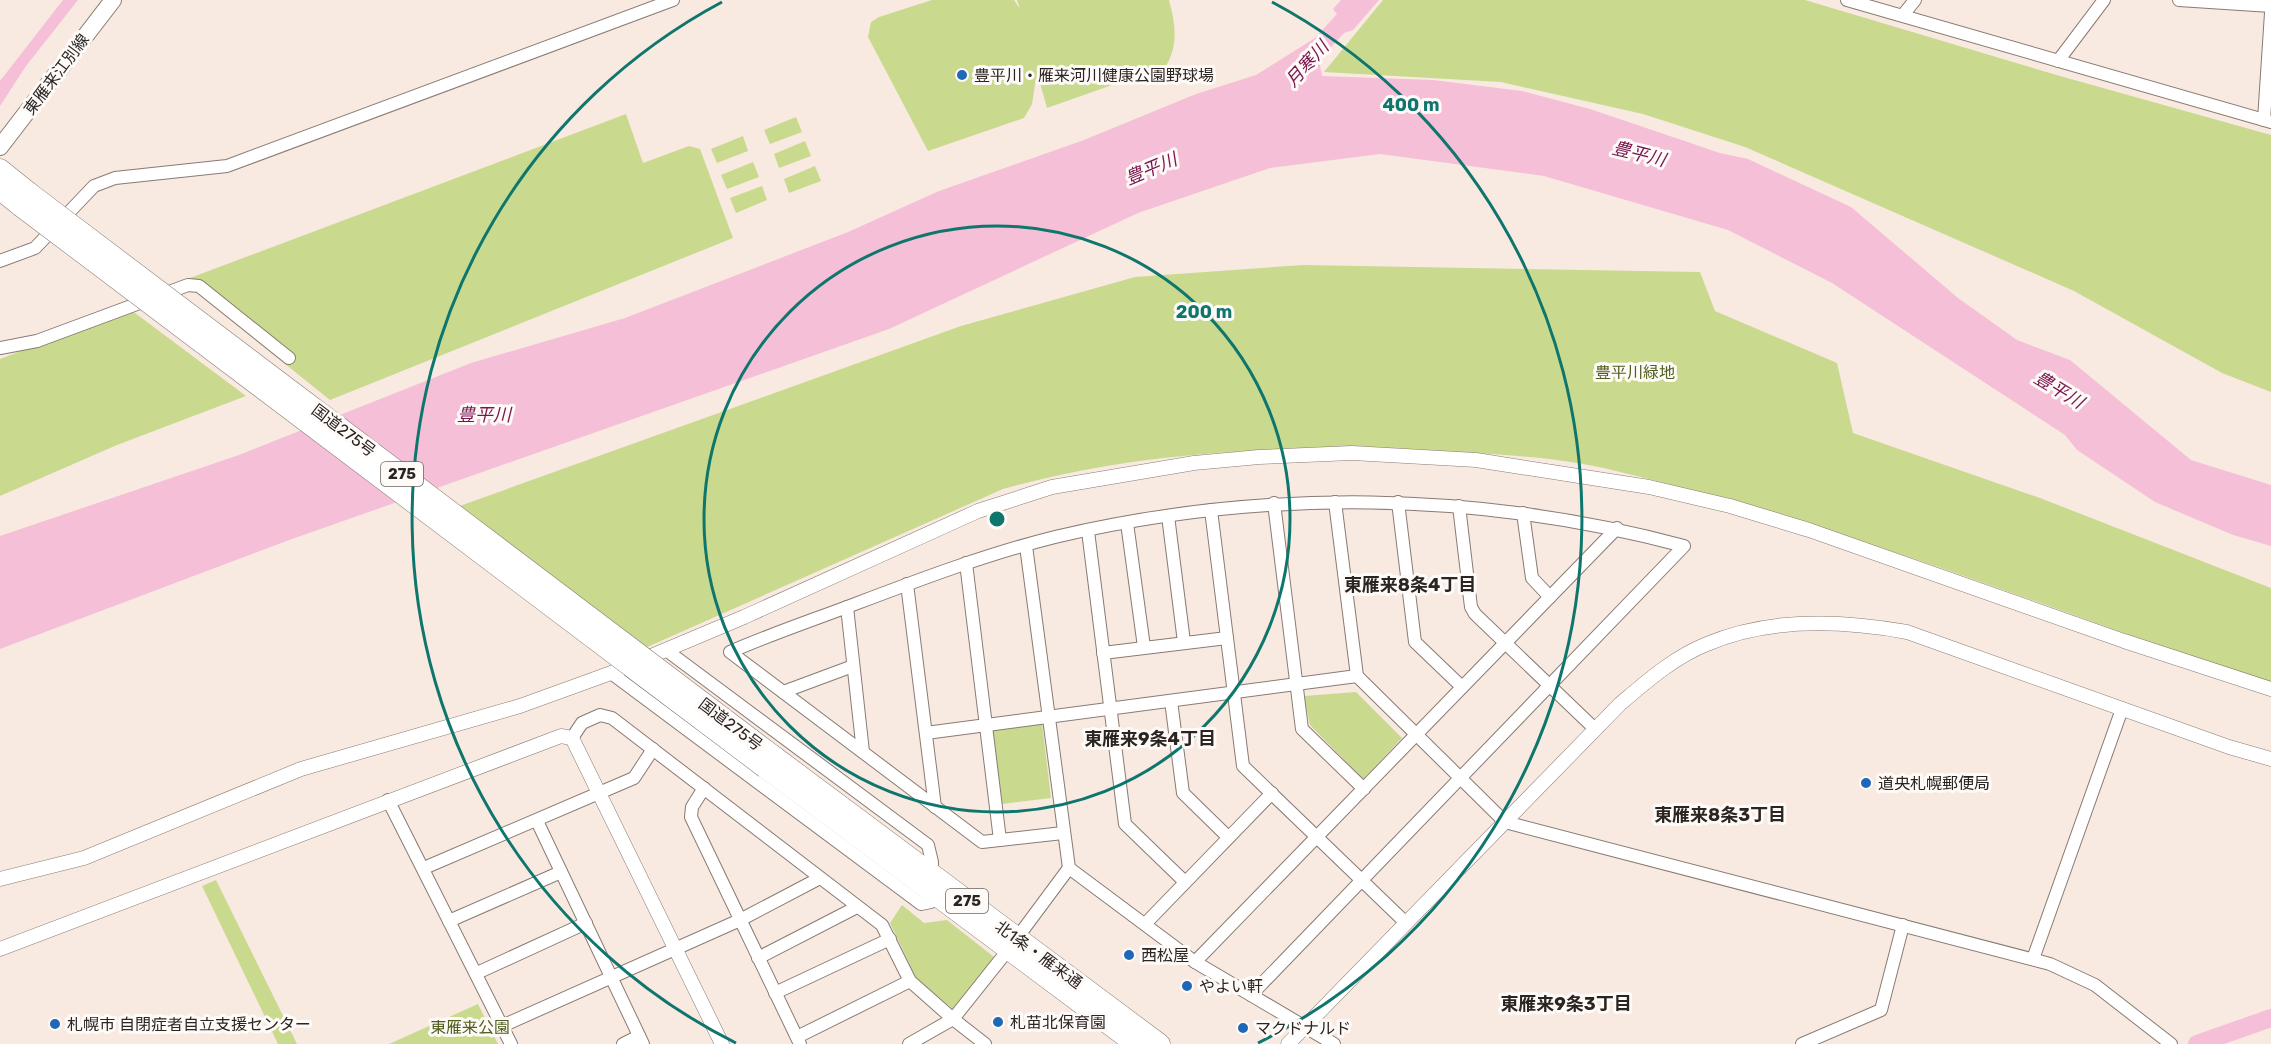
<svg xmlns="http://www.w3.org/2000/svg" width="2271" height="1044" font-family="Rubik,'Noto Sans JP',sans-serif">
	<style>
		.green { fill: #c9da8e }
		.water { fill: #f5bfd7 }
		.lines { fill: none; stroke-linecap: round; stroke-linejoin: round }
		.river { stroke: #f5bfd7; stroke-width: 18 }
		.minor-casing { stroke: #887b73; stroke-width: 14 }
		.tertiary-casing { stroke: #887b73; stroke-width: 15 }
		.secondary-casing { stroke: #887b73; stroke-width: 18 }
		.trunk-casing { stroke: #887b73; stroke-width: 21 }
		.minor { stroke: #fff; stroke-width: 12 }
		.tertiary { stroke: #fff; stroke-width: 14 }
		.secondary { stroke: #fff; stroke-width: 16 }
		.trunk { stroke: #fff; stroke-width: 20 }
		.trunk-bridge-casing { stroke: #887b73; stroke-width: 21; stroke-linecap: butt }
		.trunk-bridge { stroke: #fff; stroke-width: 20 }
		.ring { fill: none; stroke: #0f766e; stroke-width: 3 }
		.poi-dot { fill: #1f68b8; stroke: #fdfaf8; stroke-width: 2 }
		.labels { text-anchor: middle; stroke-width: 6; stroke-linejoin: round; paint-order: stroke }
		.shield { fill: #fdfaf8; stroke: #6a6562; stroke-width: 1.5 }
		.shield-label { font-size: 15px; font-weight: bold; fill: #2b2522 }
		.street-label { font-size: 16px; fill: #2b2522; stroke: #fdfaf8 }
		.poi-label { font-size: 16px; fill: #2b2522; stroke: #fdfaf8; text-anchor: start }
		.park-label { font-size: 16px; fill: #515d1e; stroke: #fdfaf8 }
		.water-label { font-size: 18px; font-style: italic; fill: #79144f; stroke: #fdfaf8 }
		.neighbourhood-label { font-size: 18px; font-weight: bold; fill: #2b2522; stroke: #fdfaf8 }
		.centre { fill: #0f766e; stroke: #fdfaf8; stroke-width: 3 }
		.ring-label { font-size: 18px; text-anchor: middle; font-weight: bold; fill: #0f766e; stroke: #fdfaf8; stroke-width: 6; stroke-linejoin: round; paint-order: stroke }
	</style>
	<rect width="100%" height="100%" fill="#f9eae1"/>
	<g class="green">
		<path d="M932 0H1014L1020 9 1017 0H1169C1175 23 1179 44 1166 66L1047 108 1040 83 1036 78 1032 104 1024 118 928 151 868 37 871 22 879 17Z"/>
		<path d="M1383 0H1805L2060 76 2271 135V392L2222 373 2074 291 1745 147 1643 114 1501 82 1324 72Z"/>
		<path d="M626 114 643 163 689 146 700 149 733 238 330 400 182 281Z"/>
		<path d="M796 117 802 132 770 144 764 130Z"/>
		<path d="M743 136 748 151 717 163 711 149Z"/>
		<path d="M805 141 811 156 779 168 774 154Z"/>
		<path d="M753 162 759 177 727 189 721 175Z"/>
		<path d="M815 166 821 181 789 193 784 179Z"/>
		<path d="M762 186 767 200 736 213 730 198Z"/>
		<path d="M1303 265 1700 272 1715 311 1837 363 1853 433 2040 498 2271 588V682L2247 677C2038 604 1831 521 1616 471 1556 456 1492 454 1431 451 1286 445 1143 450 1003 489L645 648 454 508 961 326 1135 277Z"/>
		<path d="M131 310 246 396 117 445 0 496V359L107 318 114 320Z"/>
		<path d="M1356 692 1402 738 1363 779 1310 725 1304 696Z"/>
		<path d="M1042 723 1051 798 1002 804 992 729Z"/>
		<path d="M216 880 297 1044H278L202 886Z"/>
		<path d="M902 905 924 923 947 920 994 957 954 1010 916 978 890 923Z"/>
		<path d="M478 1004 498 1044H389Z"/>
	</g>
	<g class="water">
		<path d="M63 0H78L26 66 0 106V81Z"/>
		<path d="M1341 0H1379L1353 30 1344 33 1319 60 1322 76 1433 80 1522 91 1590 109 1720 153 1748 159 1851 207 1958 298 2017 340 2070 360 2191 460 2271 485V546L2233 535 2155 502 2077 450 2065 435 1832 283 1728 230 1544 176 1380 154 1270 168 1138 213 889 329 292 539 0 649V536L239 455 471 363 625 318 848 232 939 191 1084 140 1196 94 1256 75 1315 38 1337 14 1333 9Z"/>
	</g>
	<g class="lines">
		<path class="river" d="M2197 1044 2271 1018"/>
		<g class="minor-casing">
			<g id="minor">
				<path d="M1847 0 2271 122"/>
				<path d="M2179 0 2271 6"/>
				<path d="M1903 15 1915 0"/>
				<path d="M2058 61 2104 0"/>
				<path d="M2264 120 2271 13"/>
				<path d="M0 261 35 248 94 186 115 178 227 166 673 0"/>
				<path d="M0 348 37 341 188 285 199 286 289 358"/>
				<path d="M1335 502 1357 676 1505 822 2050 964 2095 985 2171 1044"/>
				<path d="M1398 502 1415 642 1462 687"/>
				<path d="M1274 503 1302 729 1364 789"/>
				<path d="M1459 506 1471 607 1475 614 1595 729"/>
				<path d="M1211 510 1243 766 1406 923"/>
				<path d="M1523 513 1532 578 1550 597"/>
				<path d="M1168 516 1184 642"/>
				<path d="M1127 523 1144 647"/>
				<path d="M1088 531 1125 824 1185 882"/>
				<path d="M1026 546 1069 868 1195 962 1334 1044"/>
				<path d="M966 563 1000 840"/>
				<path d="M907 584 935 807"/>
				<path d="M847 607 863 752"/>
				<path d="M1103 653 1227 638"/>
				<path d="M611 673 909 895 921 904 931 902 932 862 928 845 666 650"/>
				<path d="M783 692 853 666"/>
				<path d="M1171 701 1183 793 1228 837"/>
				<path d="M926 733 1357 676"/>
				<path d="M572 738 582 723 600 715 612 718 882 925 910 981 953 1019 985 1044"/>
				<path d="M704 788 692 807 691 817 800 1044"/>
				<path d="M388 800 511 1044"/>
				<path d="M537 821 643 1044"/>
				<path d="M1063 833 982 842 730 652C771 634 813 620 855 604 921 579 987 554 1055 537 1263 488 1479 491 1684 546L1251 995"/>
				<path d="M424 868 634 778 653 749"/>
				<path d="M449 921 561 872"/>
				<path d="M1145 924 1272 793"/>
				<path d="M1017 938 1069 868"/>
				<path d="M758 958 857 907"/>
				<path d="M2033 959 2122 709"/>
				<path d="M1195 962 1617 528"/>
				<path d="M477 973 586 923"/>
				<path d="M775 993 890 939"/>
				<path d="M502 1026 740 920 820 878"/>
				<path d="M797 1037 910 981"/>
				<path d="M623 1044 639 1036"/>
				<path d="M909 1044 953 1019 1008 950"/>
				<path d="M1802 1044 1881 1010 1903 925"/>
			</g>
		</g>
		<g class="tertiary-casing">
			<g id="tertiary">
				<path d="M0 879 84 858 301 769 520 706 611 673 744 617 978 511 1052 487 1194 463 1259 457 1352 453 1476 460 1649 487 1730 506 1809 530 2124 641 2271 689"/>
				<path d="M0 949 561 736 572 738 722 1044"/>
				<path d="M1288 1044 1620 704C1646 682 1674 657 1707 644 1770 617 1841 620 1907 632L2229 747 2271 759"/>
			</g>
		</g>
		<g class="secondary-casing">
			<path id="secondary" d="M0 147 113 0"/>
		</g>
		<g class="trunk-casing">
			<g id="trunk">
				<path d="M0 169 30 193"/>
				<path d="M0 190 20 206"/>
				<path d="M774 756 1160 1044"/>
				<path d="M765 768 1135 1044"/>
			</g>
		</g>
		<use href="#minor" class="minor"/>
		<use href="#tertiary" class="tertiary"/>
		<use href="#secondary" class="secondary"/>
		<use href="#trunk" class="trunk"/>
		<g class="trunk-bridge-casing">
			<g id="trunk-bridge">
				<path d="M30 193 774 756"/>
				<path d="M20 206 765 768"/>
			</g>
		</g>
		<use href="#trunk-bridge" class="trunk-bridge"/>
	</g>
	<g class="ring">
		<circle cx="997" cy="519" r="293"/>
		<path d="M736 1043A586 586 0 0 1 722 2M1272 2A586 586 0 0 1 1258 1043"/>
	</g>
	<g class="poi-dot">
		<circle cx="962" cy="75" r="6"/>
		<circle cx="1866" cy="783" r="6"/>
		<circle cx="1129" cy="955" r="6"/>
		<circle cx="1187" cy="986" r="6"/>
		<circle cx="998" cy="1022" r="6"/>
		<circle cx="55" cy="1024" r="6"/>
		<circle cx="1243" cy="1028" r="6"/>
	</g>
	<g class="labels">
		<g class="shield">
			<rect x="381" y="462" width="42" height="24" rx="4.5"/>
			<rect x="946" y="889" width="42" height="24" rx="4.5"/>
		</g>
		<g class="shield-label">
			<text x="402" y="479">275</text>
			<text x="967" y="906">275</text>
		</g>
		<g class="street-label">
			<text transform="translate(56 74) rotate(-53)" y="6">東雁来江別線</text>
			<text transform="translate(344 430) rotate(37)" y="6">国道275号</text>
			<text transform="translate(731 724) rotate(37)" y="6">国道275号</text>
			<text transform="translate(1039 954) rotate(36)" y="6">北1条・雁来通</text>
		</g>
		<g class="poi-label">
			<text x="974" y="81">豊平川・雁来河川健康公園野球場</text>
			<text x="1878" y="789">道央札幌郵便局</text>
			<text x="1141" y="961">西松屋</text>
			<text x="1199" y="992">やよい軒</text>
			<text x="1010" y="1028">札苗北保育園</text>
			<text x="67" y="1030">札幌市 自閉症者自立支援センター</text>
			<text x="1255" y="1034">マクドナルド</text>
		</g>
		<g class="park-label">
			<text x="1635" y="378">豊平川緑地</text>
			<text x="470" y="1033">東雁来公園</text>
		</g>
		<g class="water-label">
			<text transform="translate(1307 64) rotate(-48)" y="6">月寒川</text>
			<text transform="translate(1639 154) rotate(14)" y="6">豊平川</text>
			<text transform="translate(1151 169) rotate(-23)" y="6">豊平川</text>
			<text transform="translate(2059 390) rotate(31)" y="6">豊平川</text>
			<text x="484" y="421">豊平川</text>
		</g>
		<g class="neighbourhood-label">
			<text x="1410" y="591">東雁来8条4丁目</text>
			<text x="1150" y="745">東雁来9条4丁目</text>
			<text x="1720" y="821">東雁来8条3丁目</text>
			<text x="1566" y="1010">東雁来9条3丁目</text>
		</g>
	</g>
	<circle cx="997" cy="519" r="9" class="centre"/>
	<g class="ring-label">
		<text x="1411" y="111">400 m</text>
		<text x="1204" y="318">200 m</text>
	</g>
</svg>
